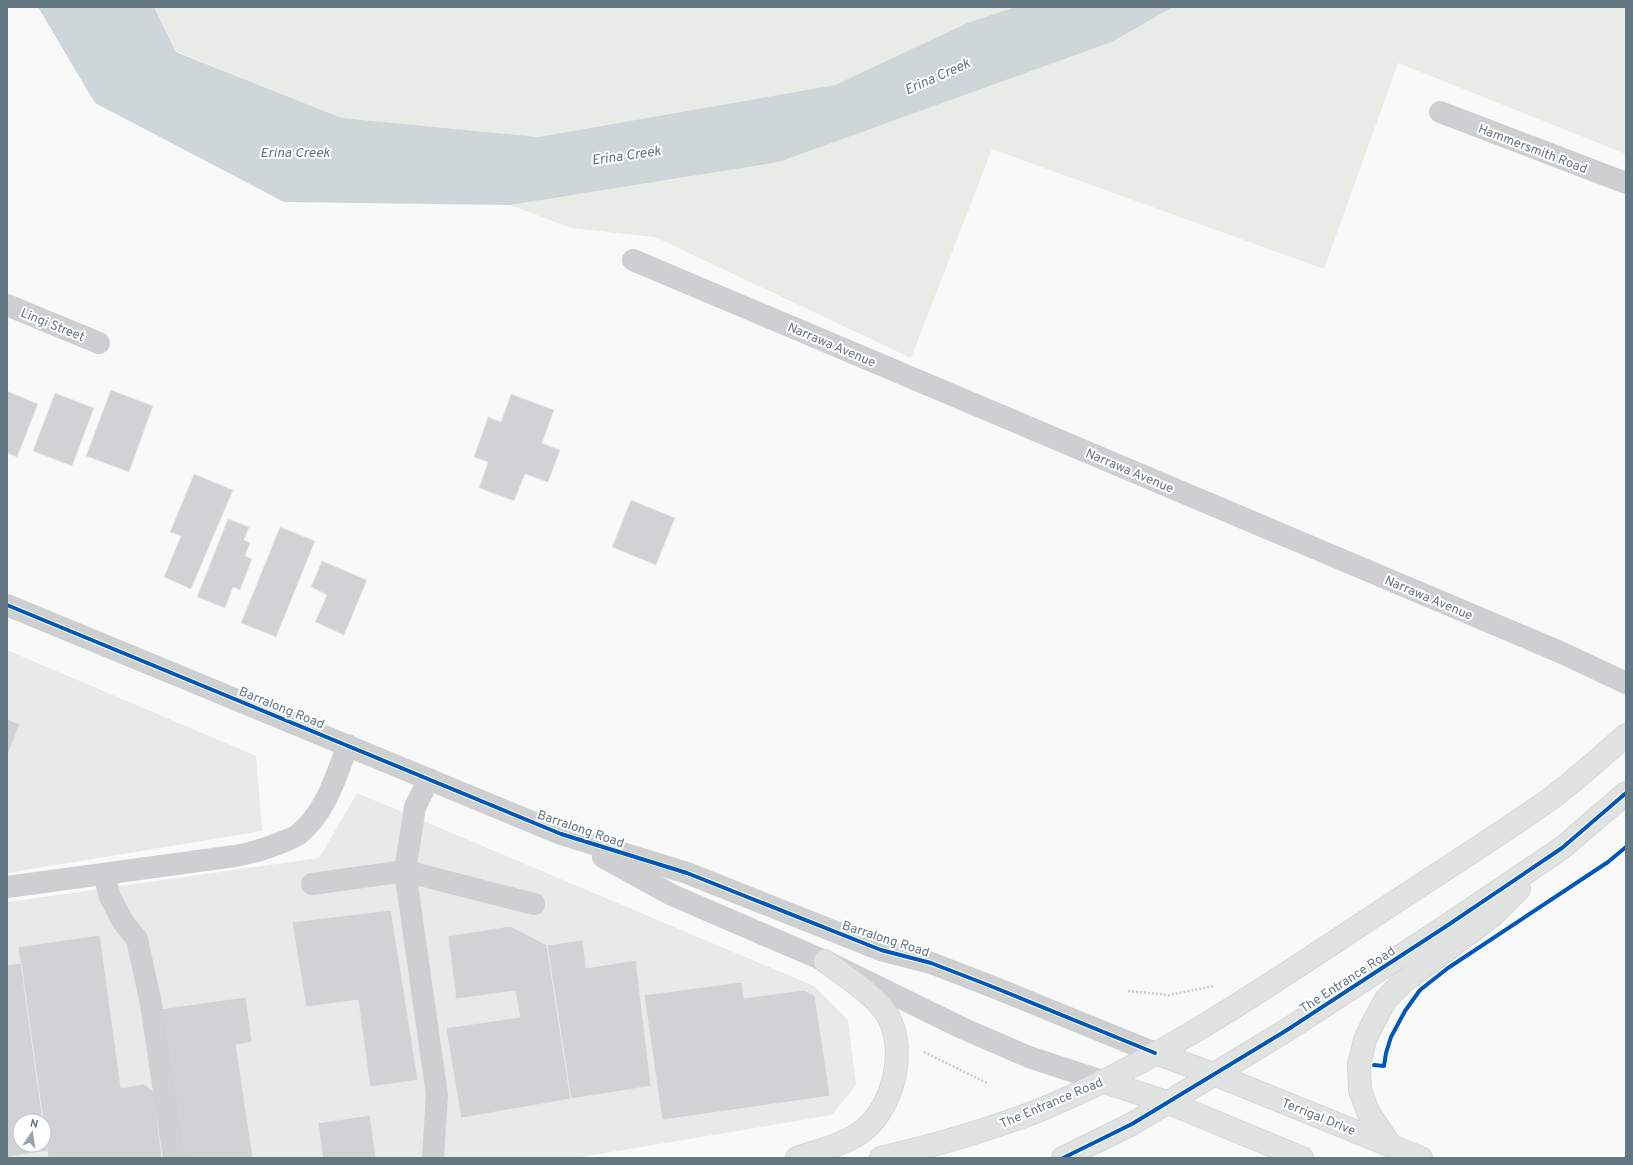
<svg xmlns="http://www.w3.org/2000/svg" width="1633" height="1165" font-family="Overpass,sans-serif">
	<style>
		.built { fill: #e8e9e9; fill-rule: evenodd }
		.green { fill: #e8ebe6 }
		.water { fill: #ced6d9 }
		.building { fill: #d0d2d3; stroke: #e8e8e8 }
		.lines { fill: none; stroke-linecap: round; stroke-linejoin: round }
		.major-casing { stroke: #d5d6d7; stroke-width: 24 }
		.highway-casing { stroke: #d5d6d6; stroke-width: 24 }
		.path { stroke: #cbcccd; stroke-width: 2.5; stroke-dasharray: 2 2; stroke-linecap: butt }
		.minor { stroke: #cecfd0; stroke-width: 22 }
		.major { stroke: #e1e2e2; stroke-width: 22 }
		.highway { stroke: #e1e2e2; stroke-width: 22 }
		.cycleway-casing { stroke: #fff; stroke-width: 6 }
		.cycleway { stroke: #0057b8; stroke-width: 4 }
		.labels { text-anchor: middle; stroke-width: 4; stroke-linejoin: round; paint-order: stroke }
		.street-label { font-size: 13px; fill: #657683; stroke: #fff }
		.water-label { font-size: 14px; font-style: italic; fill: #60757c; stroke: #fff }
	</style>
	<rect width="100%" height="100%" fill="#f9f9f9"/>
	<g class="built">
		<path d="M7 650 256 756 262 831 7 873Z"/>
		<path d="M357 793 814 986 848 1020 856 1085 832 1115 575 1158H7V902L319 858ZM20 1121H44V1145H20Z"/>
	</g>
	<g class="green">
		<path d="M154 7H1015L967 23 835 85 538 137 342 118 176 51Z"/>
		<path d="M1173 7H1626V154L1398 63 1324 269 992 149 911 358 655 237 571 228 510 205 779 162 1112 42Z"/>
	</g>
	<path class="water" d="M38 7H154L176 52 342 118 538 137 835 85 967 23 1015 7H1173L1112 42 779 162 510 205 284 202 95 103Z"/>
	<g class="building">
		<path d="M111 390 153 406 129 472 86 456Z"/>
		<path d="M7 391 38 404 17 457 7 453Z"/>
		<path d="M55 393 94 408 72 466 33 451Z"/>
		<path d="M511 394 554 410 542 443 560 450 548 482 525 474 514 501 479 488 488 462 474 457 488 417 501 422Z"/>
		<path d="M194 474 233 490 191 589 164 577 181 536 170 532Z"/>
		<path d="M631 500 675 518 656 565 612 547Z"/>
		<path d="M228 519 249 527 244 540 250 543 245 556 252 559 240 590 233 587 225 608 197 597Z"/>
		<path d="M280 527 315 541 276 637 241 623Z"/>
		<path d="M322 561 367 580 344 635 315 622 327 595 311 587Z"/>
		<path d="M7 719 20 724 7 757Z"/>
		<path d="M391 910 418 1080 370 1087 358 1000 306 1007 292 922Z"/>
		<path d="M510 926 547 945 571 1099 461 1118 446 1028 520 1017 515 991 456 999 448 936Z"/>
		<path d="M100 935 121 1088 144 1084 154 1092 162 1158H48L18 947Z"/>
		<path d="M583 940 586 968 636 960 651 1086 571 1099 547 945Z"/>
		<path d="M21 963 43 1121H20V1145H44V1129L47 1151 7 1157V965Z"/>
		<path d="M742 982 744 998 804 990 815 996 830 1096 662 1120 644 995Z"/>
		<path d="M246 997 252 1042 236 1045 253 1158H182L160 1009Z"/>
		<path d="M370 1115 376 1158H323L318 1123Z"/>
	</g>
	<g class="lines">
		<g class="major-casing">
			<g id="major">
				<path d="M1216 1075 1421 1158"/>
				<path d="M1169 1103 1302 1158"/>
			</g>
		</g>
		<g class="highway-casing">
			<g id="highway">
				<path d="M1155 1053 1216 1075"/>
				<path d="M1102 1081 1169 1103"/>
				<path d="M1390 1145 1368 1112 1360 1090 1359 1065 1365 1040 1371 1027 1386 999 1403 982 1492 916 1519 889"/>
				<path d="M797 1158C819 1150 845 1145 864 1130 895 1105 909 1043 884 1010 868 990 845 976 825 961"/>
				<path d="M881 1158C933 1146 985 1131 1035 1112 1159 1062 1272 983 1383 910 1437 874 1493 839 1546 802 1574 782 1600 758 1626 735"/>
				<path d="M1063 1158 1132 1124 1287 1030 1445 927 1562 848 1626 793"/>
			</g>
		</g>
		<g class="path">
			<path d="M1128 991 1169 995 1214 986"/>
			<path d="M924 1052 989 1084"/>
		</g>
		<g class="minor">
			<path d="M1440 112 1626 183"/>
			<path d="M633 260 1560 652 1626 683"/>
			<path d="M7 305 99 343"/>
			<path d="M7 605 561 834 687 873 881 950 931 963 988 985 1155 1053"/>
			<path d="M603 857 672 895 825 961 962 1028 1029 1057 1102 1081"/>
			<path d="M104 874 110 897 123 922 137 939 151 1004 174 1158"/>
			<path d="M312 884 405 871 415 807 429 779"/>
			<path d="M7 887 235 856C253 853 268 848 285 841 290 839 295 837 299 834 326 812 336 776 348 745"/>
			<path d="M433 1158 437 1095 405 871 534 904"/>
		</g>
		<use href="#major" class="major"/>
		<use href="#highway" class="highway"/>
		<g class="cycleway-casing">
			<g id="cycleway">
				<path d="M7 605 561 834 687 873 881 950 931 963 988 985 1155 1053"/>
				<path d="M1374 1065 1384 1066 1386 1053 1391 1037 1405 1011 1420 990 1448 968 1608 862 1626 847"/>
				<path d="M1063 1158 1132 1124 1287 1030 1445 927 1562 848 1626 793"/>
			</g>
		</g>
		<use href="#cycleway" class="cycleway"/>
	</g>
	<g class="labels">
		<g class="street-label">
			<text transform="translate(1533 148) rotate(21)" y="5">Hammersmith Road</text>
			<text transform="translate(53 324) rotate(22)" y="5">Lingi Street</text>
			<text transform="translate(832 344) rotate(23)" y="5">Narrawa Avenue</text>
			<text transform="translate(1130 470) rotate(23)" y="5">Narrawa Avenue</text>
			<text transform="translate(1429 597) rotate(23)" y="5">Narrawa Avenue</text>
			<text transform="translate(282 707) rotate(22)" y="5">Barralong Road</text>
			<text transform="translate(581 828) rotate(19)" y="5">Barralong Road</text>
			<text transform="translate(886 938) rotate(18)" y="5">Barralong Road</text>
			<text transform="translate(1347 979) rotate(-33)" y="5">The Entrance Road</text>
			<text transform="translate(1051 1102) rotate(-23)" y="5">The Entrance Road</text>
			<text transform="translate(1319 1116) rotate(22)" y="5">Terrigal Drive</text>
		</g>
		<g class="water-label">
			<text transform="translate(937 76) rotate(-24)" y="5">Erina Creek</text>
			<text x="295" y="157">Erina Creek</text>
			<text transform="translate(626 155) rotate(-8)" y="5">Erina Creek</text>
		</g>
	</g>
	<rect width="1633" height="1165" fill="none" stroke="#657683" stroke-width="16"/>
	<g transform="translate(32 1133) rotate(13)"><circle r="19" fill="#ffffff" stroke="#c1c8cd"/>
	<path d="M0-3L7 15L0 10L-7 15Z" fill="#99a4ac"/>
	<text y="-6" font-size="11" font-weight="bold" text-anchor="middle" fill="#657683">N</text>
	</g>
</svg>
